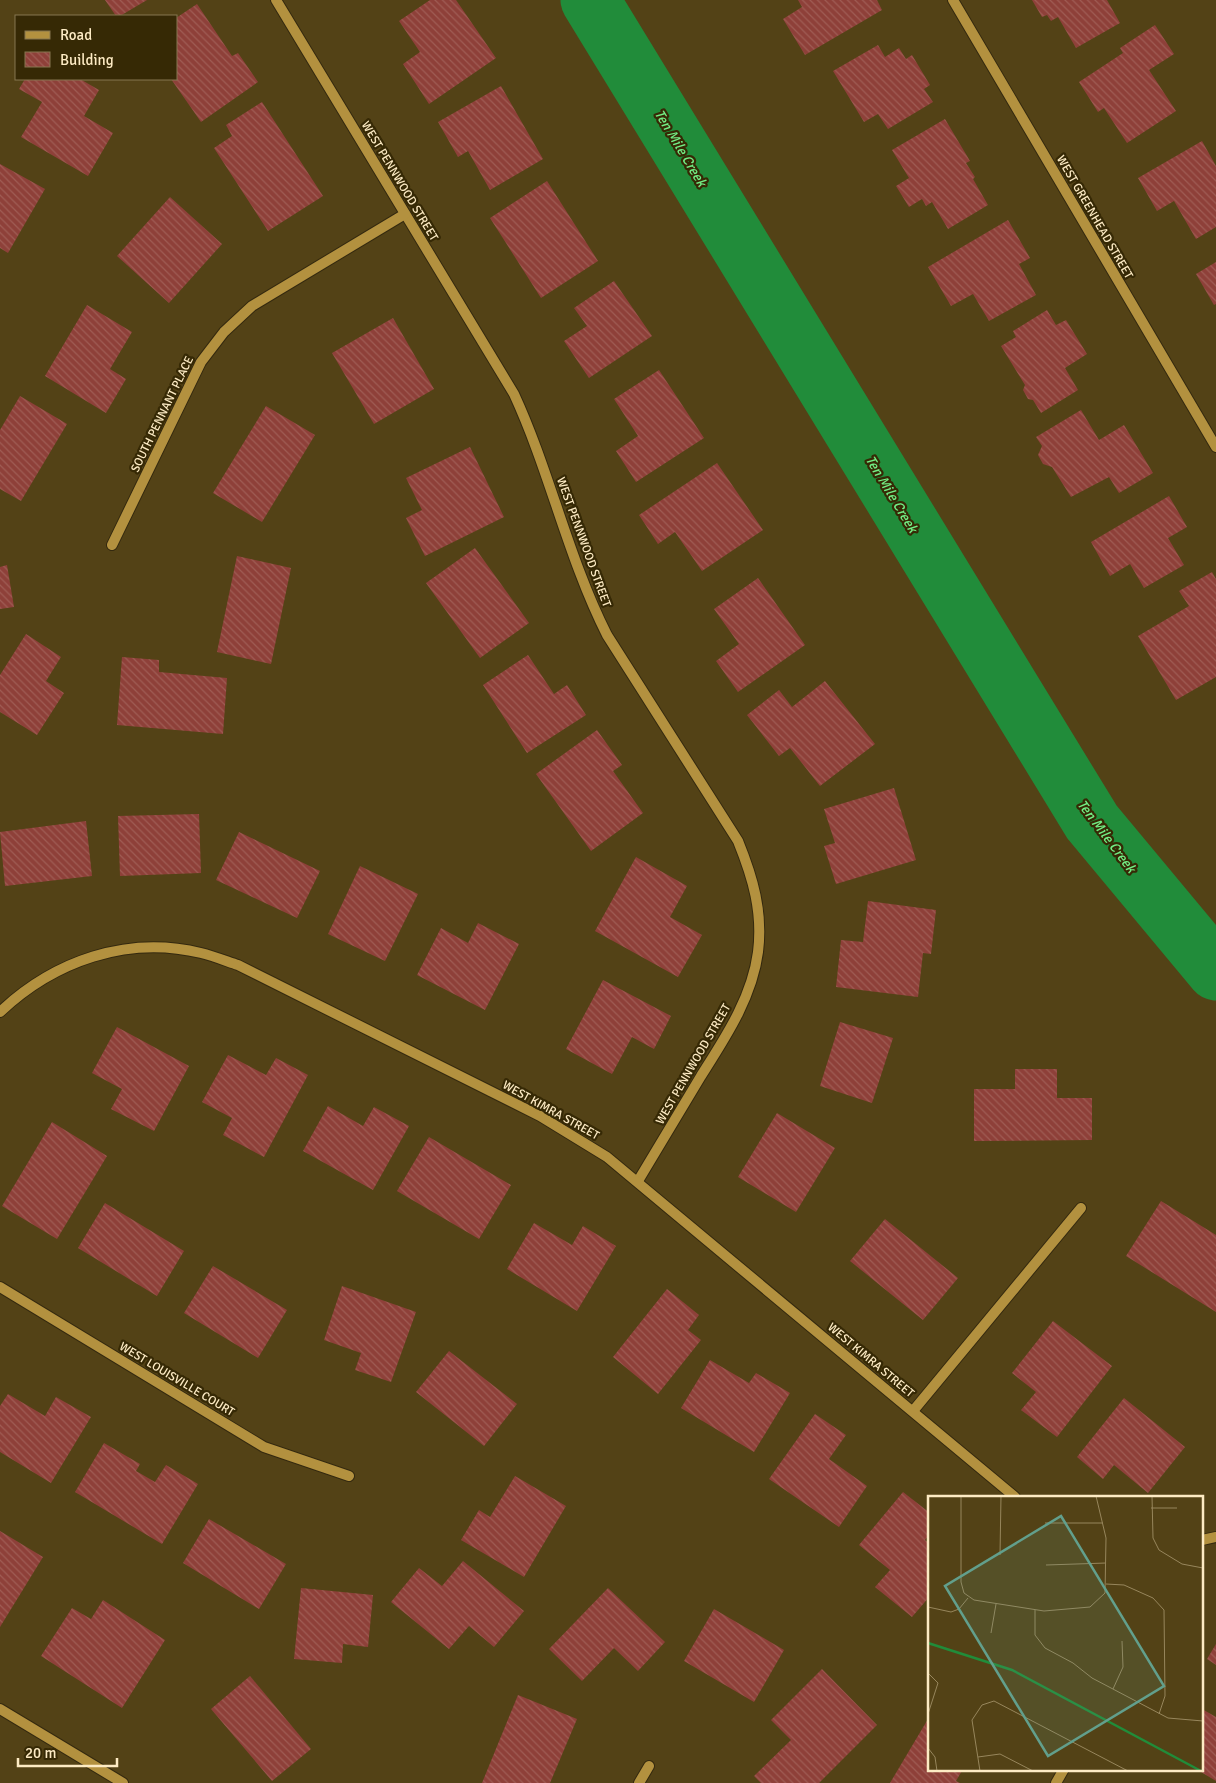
<svg xmlns="http://www.w3.org/2000/svg" width="1216" height="1783" font-family="Signika,sans-serif">
	<style>
		.lines { fill: none; stroke-linecap: round; stroke-linejoin: round }
		.river { stroke: #218c3a; stroke-width: 59 }
		.building { fill: url(#building-back-hatch) }
		.service-casing { stroke: #34290f; stroke-width: 12 }
		.minor-casing { stroke: #34290f; stroke-width: 12 }
		.service { stroke: #b3913f; stroke-width: 10 }
		.minor { stroke: #b3913f; stroke-width: 10 }
		.labels { text-anchor: middle; stroke-width: 4.5; stroke-linejoin: round; paint-order: stroke }
		.street-label { font-size: 12px; fill: #fdebc4; stroke: #362905 }
		.water-label { font-size: 14px; font-style: italic; fill: #72ee85; stroke: #362905 }
		.inset-river { fill: none; stroke: #218c3a; stroke-width: 2.5 }
		.inset-road { fill: none; stroke: #97865c; stroke-width: 1 }
		.view { fill: #629f8c; fill-opacity: 0.15; stroke: #629f8c; stroke-width: 2.5 }
		.inset-edge { fill: none; stroke: #fdebc4; stroke-width: 2.5 }
	</style>
	<defs>
		<pattern id="building-back-hatch" width="6" height="6" patternUnits="userSpaceOnUse" patternTransform="scale(1.25)"><rect width="6" height="6" fill="#8e4039"/><path d="M-1 5l2 2M0 0l6 6M5-1l2 2" fill="none" stroke="#9f5c54"/></pattern>
	</defs>
	<rect width="100%" height="100%" fill="#534216"/>
	<g class="lines">
		<path class="river" d="M590 0 1092 822 1216 971"/>
	</g>
	<g class="building">
		<path d="M105 0H147L120 16H116Z"/>
		<path d="M430 0H456L496 58 429 104 403 64 420 52 399 21Z"/>
		<path d="M798 0H877L882 10 805 55 783 19 802 7Z"/>
		<path d="M1032 0H1107L1120 23 1076 48 1058 17 1051 21 1047 15 1042 17Z"/>
		<path d="M197 4 232 56 238 53 258 82 201 122 171 79H176V18Z"/>
		<path d="M1155 25 1174 54 1149 70 1176 111 1127 143 1104 108 1098 112 1079 82 1123 53 1120 48Z"/>
		<path d="M878 45 885 57 899 48 906 59 912 55 930 85 924 89 933 102 888 129 878 114 864 122 833 71Z"/>
		<path d="M25 79H80L99 90 84 116 113 133 88 176 21 137 42 102 19 89Z"/>
		<path d="M501 86 543 159 490 190 468 151 458 157 438 122Z"/>
		<path d="M262 102 323 196 268 231 214 148 232 136 226 125Z"/>
		<path d="M945 119 970 161 966 163 975 177 973 179 988 205 948 229 932 202 926 206 922 199 909 207 896 186 909 178 892 150Z"/>
		<path d="M1202 141 1216 166V227L1196 239 1174 201 1157 211 1138 178Z"/>
		<path d="M0 164 45 189 8 253 0 248Z"/>
		<path d="M547 181 598 261 541 298 490 218Z"/>
		<path d="M170 197 222 244 169 303 117 256Z"/>
		<path d="M1008 220 1030 258 1019 264 1036 295 989 321 973 294 951 306 928 267Z"/>
		<path d="M1216 262V304L1214 305 1196 274Z"/>
		<path d="M614 281 652 336 589 378 564 341 587 326 574 308Z"/>
		<path d="M87 305 132 332 110 369 126 379 106 413 45 376Z"/>
		<path d="M1047 310 1056 325 1066 320 1087 354 1065 368 1078 390 1041 413 1033 400 1028 399 1023 390 1025 385 1001 346 1016 337 1013 331Z"/>
		<path d="M393 318 434 389 374 424 332 353Z"/>
		<path d="M659 370 704 438 636 482 616 451 638 436 614 399Z"/>
		<path d="M20 396 67 424 21 501 0 489V430Z"/>
		<path d="M266 406 315 435 262 522 213 493Z"/>
		<path d="M1081 410 1099 440 1124 425 1153 473 1119 493 1109 477 1071 497 1052 467 1043 464 1038 455 1042 446 1036 437Z"/>
		<path d="M470 447 504 517 425 556 406 518 422 510 406 478Z"/>
		<path d="M717 463 763 530 702 571 675 532 658 544 639 515Z"/>
		<path d="M1169 496 1187 527 1168 538 1184 565 1144 588 1130 564 1110 576 1091 542Z"/>
		<path d="M475 548 529 623 480 658 426 583Z"/>
		<path d="M237 556 291 568 271 664 217 652Z"/>
		<path d="M7 565 14 607 0 609V567Z"/>
		<path d="M1212 572 1216 579V677L1176 700 1138 636 1189 606 1179 591Z"/>
		<path d="M758 578 805 645 738 692 716 661 739 644 714 609Z"/>
		<path d="M26 634 61 657 46 681 64 693 37 735 0 712V675Z"/>
		<path d="M528 655 554 694 567 685 586 715 527 753 483 685Z"/>
		<path d="M122 657 159 660V672L227 678 223 734 117 725Z"/>
		<path d="M825 681 875 744 820 786 790 748 779 756 747 715 779 690 792 707Z"/>
		<path d="M597 730 622 765 613 771 643 813 591 851 536 774Z"/>
		<path d="M894 788 916 860 836 884 824 846 835 843 824 809Z"/>
		<path d="M199 814 201 873 120 876 118 816Z"/>
		<path d="M86 821 92 876 5 886 0 832Z"/>
		<path d="M239 832 320 871 297 918 216 880Z"/>
		<path d="M636 857 687 886 670 917 702 935 678 977 595 931Z"/>
		<path d="M360 866 418 894 385 961 328 934Z"/>
		<path d="M868 901 936 910 931 954 923 953 918 997 836 987 841 940 863 942Z"/>
		<path d="M478 923 519 944 485 1010 417 975 441 928 468 943Z"/>
		<path d="M603 980 671 1016 654 1049 632 1037 612 1074 566 1049Z"/>
		<path d="M840 1022 893 1038 872 1103 820 1086Z"/>
		<path d="M117 1027 189 1066 154 1131 111 1109 122 1089 92 1073Z"/>
		<path d="M228 1055 266 1075 276 1058 308 1075 264 1157 223 1135 232 1118 202 1102Z"/>
		<path d="M1015 1069H1057V1098H1092V1140L974 1141V1089H1015Z"/>
		<path d="M328 1106 363 1126 374 1107 409 1126 373 1190 303 1151Z"/>
		<path d="M777 1113 835 1148 796 1212 738 1177Z"/>
		<path d="M52 1122 107 1156 57 1239 2 1206Z"/>
		<path d="M429 1137 511 1185 479 1239 397 1191Z"/>
		<path d="M1161 1201 1216 1235V1312L1126 1256Z"/>
		<path d="M105 1203 184 1251 157 1296 78 1248Z"/>
		<path d="M885 1219 958 1278 923 1320 850 1261Z"/>
		<path d="M534 1223 572 1245 583 1226 616 1246 577 1311 507 1269Z"/>
		<path d="M213 1266 287 1310 258 1358 184 1313Z"/>
		<path d="M342 1286 416 1312 391 1382 355 1370 361 1353 324 1340Z"/>
		<path d="M667 1289 699 1315 688 1330 701 1340 658 1394 613 1357Z"/>
		<path d="M1053 1321 1112 1366 1057 1437 1021 1410 1036 1392 1012 1373Z"/>
		<path d="M449 1351 517 1404 484 1446 416 1392Z"/>
		<path d="M710 1360 749 1383 756 1373 790 1393 754 1452 681 1408Z"/>
		<path d="M8 1394 45 1416 56 1397 91 1417 51 1483 0 1452V1406Z"/>
		<path d="M1124 1398 1185 1447 1148 1493 1114 1465 1103 1479 1077 1457Z"/>
		<path d="M815 1414 846 1435 829 1459 867 1486 839 1527 769 1479Z"/>
		<path d="M104 1443 140 1464 136 1471 155 1482 166 1465 198 1484 162 1544 75 1492Z"/>
		<path d="M515 1476 566 1506 524 1577 461 1540 479 1510 490 1517Z"/>
		<path d="M903 1492 930 1513V1534L925 1540 930 1544V1596L912 1617 875 1587 890 1570 859 1545Z"/>
		<path d="M209 1519 286 1564 259 1609 183 1563Z"/>
		<path d="M0 1531 43 1557 0 1627Z"/>
		<path d="M463 1561 524 1611 494 1647 469 1626 449 1649 391 1602 419 1568 442 1586Z"/>
		<path d="M301 1588 373 1595 368 1647 343 1644 342 1663 294 1659Z"/>
		<path d="M608 1588 665 1642 638 1671 614 1648 582 1681 549 1649Z"/>
		<path d="M103 1600 165 1640 122 1708 41 1656 72 1608 91 1619Z"/>
		<path d="M714 1609 784 1650 754 1702 684 1661Z"/>
		<path d="M1216 1644V1665L1207 1659Z"/>
		<path d="M822 1669 877 1725 819 1783H761L754 1776 791 1740 771 1720Z"/>
		<path d="M250 1676 311 1749 272 1781 211 1709Z"/>
		<path d="M518 1695 577 1719 550 1783H482Z"/>
		<path d="M1202 1709 1216 1717V1781L1196 1769H1202Z"/>
		<path d="M928 1719 930 1769H963L956 1781 960 1783H890Z"/>
	</g>
	<g class="lines">
		<g class="service-casing">
			<path id="service" d="M913 1411 1081 1208"/>
		</g>
		<g class="minor-casing">
			<g id="minor">
				<path d="M276 0 514 394C550 472 568 558 607 635L738 841C753 878 763 912 758 952 752 998 725 1038 701 1076 680 1111 659 1146 638 1181"/>
				<path d="M953 0 1216 447"/>
				<path d="M112 545 201 362 224 332 252 306 405 214"/>
				<path d="M0 1012C54 961 127 935 201 953 213 956 226 961 238 965L540 1116 607 1157 1015 1497"/>
				<path d="M0 1287 264 1447 349 1476"/>
				<path d="M1202 1540 1216 1537"/>
				<path d="M0 1709 123 1783"/>
				<path d="M639 1783 649 1766"/>
				<path d="M1056 1783 1064 1769"/>
			</g>
		</g>
		<use href="#service" class="service"/>
		<use href="#minor" class="minor"/>
	</g>
	<g class="labels">
		<g class="street-label">
			<text transform="translate(400 181) rotate(59)" y="4">WEST PENNWOOD STREET</text>
			<text transform="translate(1095 217) rotate(60)" y="4">WEST GREENHEAD STREET</text>
			<text transform="translate(162 414) rotate(-64)" y="4">SOUTH PENNANT PLACE</text>
			<text transform="translate(584 542) rotate(70)" y="4">WEST PENNWOOD STREET</text>
			<text transform="translate(693 1064) rotate(-60)" y="4">WEST PENNWOOD STREET</text>
			<text transform="translate(551 1110) rotate(29)" y="4">WEST KIMRA STREET</text>
			<text transform="translate(871 1360) rotate(40)" y="4">WEST KIMRA STREET</text>
			<text transform="translate(177 1379) rotate(31)" y="4">WEST LOUISVILLE COURT</text>
		</g>
		<g class="water-label">
			<text transform="translate(681 148) rotate(59)" y="5">Ten Mile Creek</text>
			<text transform="translate(892 494) rotate(59)" y="5">Ten Mile Creek</text>
			<text transform="translate(1107 836) rotate(53)" y="5">Ten Mile Creek</text>
		</g>
	</g>
	<g transform="translate(928 1496)">
		<rect width="275" height="275" fill="#534216"/>
		<path class="inset-river" d="M0 147 84 174 273 275"/>
		<path class="inset-road" d="M33 0V86L36 97 46 104 116 115 162 111 177 97 178 42 168 0M224 0 225 42 231 54 254 68 275 72M223 12H249M117 27H175M72 59 73 0M118 69 178 67M178 88 196 89 225 102 236 114 237 200 231 218M0 111 23 116 31 113 40 102M107 114V139L117 152 145 167 164 182 240 222 275 225M63 137 68 108M0 177 10 187 0 218M185 193 195 171 194 145M0 252 7 261 9 275M50 261 72 258 105 275M52 275 44 224 54 209 66 205 200 275"/>
		<path class="view" d="M133 20 236 190 120 260 17 90Z"/>
		<rect width="275" height="275" class="inset-edge"/>
	</g>
	<rect x="15" y="15" width="162" height="65" fill="#362905" stroke="#867751"/>
	<rect x="25" y="31" width="25" height="8" fill="#b3913f" stroke="#867751"/>
	<text x="60" y="40" font-size="15" fill="#fdebc4">Road</text>
	<rect x="25" y="52" width="25" height="15" fill="url(#building-back-hatch)" stroke="#867751"/>
	<text x="60" y="65" font-size="15" fill="#fdebc4">Building</text>
	<path d="M18 1758v8h99v-8" fill="none" stroke="#fdebc4" stroke-width="2.5"/>
	<text x="25" y="1758" font-size="15" fill="#fdebc4" stroke="#362905" stroke-width="4" paint-order="stroke">20 m</text>
</svg>
